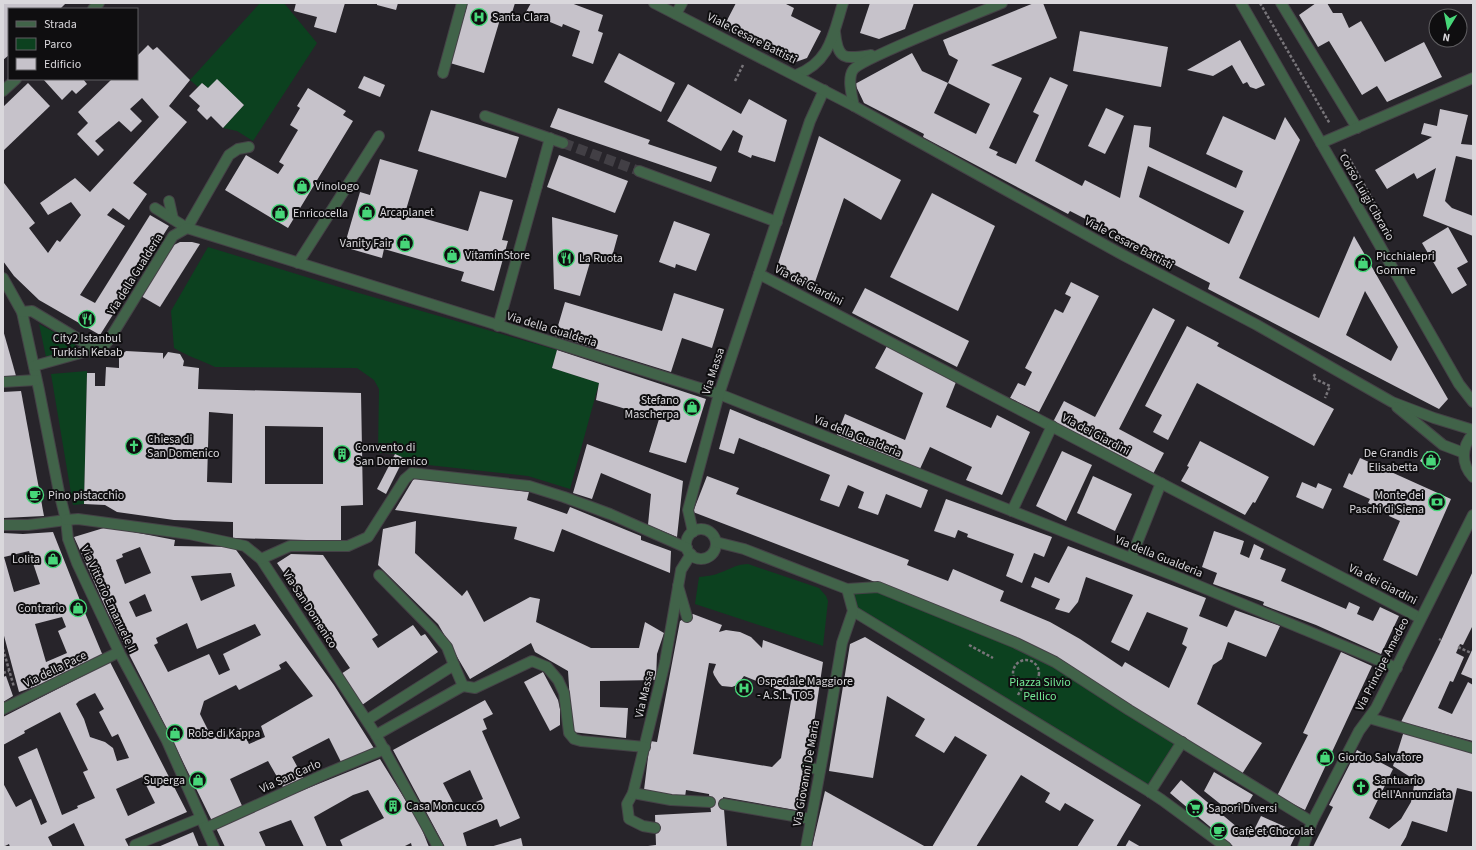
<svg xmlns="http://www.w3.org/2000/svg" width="1476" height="850" font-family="'Source Sans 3',sans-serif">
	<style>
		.green { fill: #0c411f }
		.building { fill: #c6c2ca; fill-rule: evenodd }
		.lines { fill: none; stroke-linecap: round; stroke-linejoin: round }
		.pedestrian-tunnel { stroke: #423f45; stroke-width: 10; stroke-dasharray: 10 5; stroke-linecap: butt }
		.service-casing { stroke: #444146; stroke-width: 12 }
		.pedestrian-casing { stroke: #444146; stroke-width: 12 }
		.minor-casing { stroke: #444146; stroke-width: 12 }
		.tertiary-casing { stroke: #444146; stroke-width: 12 }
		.path { stroke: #78757a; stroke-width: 2.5; stroke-dasharray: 3 2; stroke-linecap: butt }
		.service { stroke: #416349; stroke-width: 10 }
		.pedestrian { stroke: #416349; stroke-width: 10 }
		.minor { stroke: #416349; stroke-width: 10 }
		.tertiary { stroke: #416349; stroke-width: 10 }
		.labels { text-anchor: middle; stroke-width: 4; stroke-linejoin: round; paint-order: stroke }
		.poi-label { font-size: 12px; fill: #dad8dc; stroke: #0f0e10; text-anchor: start }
		.street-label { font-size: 12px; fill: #dad8dc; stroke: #0f0e10 }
		.park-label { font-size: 12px; fill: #74e996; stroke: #0f0e10 }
	</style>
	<rect width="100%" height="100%" fill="#27242a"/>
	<g class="green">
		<path d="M260 3H284L317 43 253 141 237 131 223 128 244 105 217 80 208 88 202 83 198 87 190 80Z"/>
		<path d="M208 247 352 291 557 350 552 368 599 383 570 489 528 476 410 463C399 453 392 453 378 453L379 389 374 380 357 368 215 367C201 360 187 356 174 348L171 311Z"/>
		<path d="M39 324 74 343 76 347 75 350 71 353 46 357Z"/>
		<path d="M87 371 84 504 73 505 51 374Z"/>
		<path d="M748 564 819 588 826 596 828 601 823 646 695 604 699 577C706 576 713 576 719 573 732 569 733 565 748 564Z"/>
		<path d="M878 587 1016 643 1182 742 1150 792 853 611 847 589Z"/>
	</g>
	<g class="building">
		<path d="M5 3H66L60 9H9V55L3 60V4Z"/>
		<path d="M296 3H345L336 33 314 27 317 17 294 11Z"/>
		<path d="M377 3H398L396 10 377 5Z"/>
		<path d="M464 3H515L510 19 501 16 484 73 450 63 467 6 464 5Z"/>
		<path d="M531 3H571L603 15 598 31 603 33 593 64 572 56 580 31 563 24 562 27 526 12Z"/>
		<path d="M736 3H784L794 8 791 16 821 31 807 58 793 63 723 28Z"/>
		<path d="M870 3H914L905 29 879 39 860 33Z"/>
		<path d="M1034 3H1043L1057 38 991 65 1022 78 989 148 998 152 996 155 1016 164 1039 115 1033 112 1050 77 1068 85 1035 161 1082 186 1085 180 1120 198 1134 125 1151 127 1149 147 1236 188 1243 171 1206 154 1223 116 1275 140 1285 117 1300 140 1239 278 1319 318 1354 236 1448 399 1439 409 1208 289 1210 283 1070 211 1068 214 923 137 924 134 864 103 855 84 912 53 922 71 948 83 934 113 976 134 990 104 948 83 958 60 949 55 943 40ZM1148 166 1244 211 1229 244 1139 197ZM1365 291 1398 347 1391 361 1346 335Z"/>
		<path d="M1316 3H1327L1333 13H1342L1349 28 1361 21 1385 62 1424 42 1442 77 1387 102 1377 86 1362 95 1329 41 1318 47 1299 15Z"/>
		<path d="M1080 31 1168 47 1161 87 1073 71Z"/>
		<path d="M1240 40 1265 85 1256 89 1250 87 1247 82 1243 84 1232 65 1213 76 1187 70Z"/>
		<path d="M148 45 153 50 157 47 190 80 169 106 187 122 133 183 147 194 129 220 113 208 107 215 125 226 80 295 95 303 150 215 169 226 100 335 39 300 14 276 3 261V184L4 183 35 223 29 228 48 253 57 240 60 242 81 215 71 202 48 215 40 203 75 178 90 192 159 117 142 98 130 109 142 121 131 132 119 121 95 141 104 150 98 156 77 134 88 123 78 112 112 79H137V56Z"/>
		<path d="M619 53 675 83 661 112 604 82Z"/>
		<path d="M364 76 385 85 380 97 358 88Z"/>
		<path d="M43 79H83L87 84 76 94 72 90 62 100Z"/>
		<path d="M217 79 244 105 223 128 211 116 207 120 197 110 200 106 189 96 202 83 208 88Z"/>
		<path d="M28 83 50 106 3 151V107Z"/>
		<path d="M688 84 741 114 749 99 787 120 775 162 752 155 751 158 738 152 743 136 733 130 721 151 667 121Z"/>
		<path d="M308 88 346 111 343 115 353 121 288 228 225 190 246 155 278 174 284 165 279 162 298 130 290 125 300 108 297 106Z"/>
		<path d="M558 108 650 140 648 144 717 167 711 182 550 127Z"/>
		<path d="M1106 108 1124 116 1105 154 1088 146Z"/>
		<path d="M1440 109 1468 115 1461 144 1473 145V160L1456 156 1445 201 1452 208 1473 216V236L1423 216 1436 168 1417 179 1414 173 1387 189 1375 170 1432 137 1421 134 1424 123 1437 126Z"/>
		<path d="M431 110 519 137 506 178 418 151Z"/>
		<path d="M819 136 901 180 881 220 844 198 813 288 776 270Z"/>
		<path d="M559 155 628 181 615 213 547 187Z"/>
		<path d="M380 159 418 170 405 213 468 231 480 191 513 200 502 240 508 241 494 291 461 281 464 272 384 249 382 258 344 247 360 192 370 195Z"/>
		<path d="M932 193 995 226 958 311 890 277Z"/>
		<path d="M552 217 618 235 610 264 591 259 580 296 554 289Z"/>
		<path d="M674 221 710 234 696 271 676 264 675 268 659 262Z"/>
		<path d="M1448 227 1468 262 1457 268 1467 285 1452 294 1422 243Z"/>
		<path d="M180 242H192L200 244 160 307 141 296 172 246Z"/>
		<path d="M1071 282 1099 296 1039 412 1010 398 1018 383 1025 386 1032 372 1025 368 1055 309 1063 313 1071 297 1065 294Z"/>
		<path d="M865 288 969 341 957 367 852 313Z"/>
		<path d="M674 293 724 309 712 348 682 338 671 372 555 336 565 302 662 331Z"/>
		<path d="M1153 308 1175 320 1119 429 1164 453 1153 474 1053 422 1064 401 1095 417Z"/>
		<path d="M1187 326 1219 343 1217 346 1334 409 1314 446 1197 383 1168 440 1153 432 1162 415 1145 406Z"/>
		<path d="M3 330 11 358 16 376 3 377Z"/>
		<path d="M887 346 956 382 946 407 991 428 997 415 1030 432 1002 495 966 480 972 467 930 447 919 471 836 437 845 414 905 440 923 393 875 368Z"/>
		<path d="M557 350 706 399 686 463 649 452 659 419 596 400 599 383 552 368Z"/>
		<path d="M126 351 163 353V359L168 352 180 354 184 361 183 366 199 368 198 389 361 393 363 505 341 506V541L233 538V522L174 520 117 512 105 505 84 504 87 373H95V386H105L106 367 119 368V357ZM209 412 233 414 232 483 207 482ZM265 426 323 427V484H265Z"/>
		<path d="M21 391 44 516 3 518V392Z"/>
		<path d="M730 409 928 490 921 508 886 494 878 515 858 508 864 492 848 485 839 507 820 500 830 475 739 438 734 454 719 449Z"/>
		<path d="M1200 441 1269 477 1255 503 1253 502 1245 515 1181 481 1189 467 1187 466Z"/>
		<path d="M587 444 683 481 677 537 648 525 651 494 601 473 592 499 573 493Z"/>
		<path d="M1062 451 1092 465 1066 521 1036 506Z"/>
		<path d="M1427 451 1441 459 1434 470 1420 461Z"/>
		<path d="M395 454 404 458 386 494 377 489Z"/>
		<path d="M1360 458 1451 499 1417 576 1383 560 1400 521 1389 516 1390 513 1368 503 1370 499 1343 487 1349 473 1352 475Z"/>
		<path d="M707 476 739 488 736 494 909 560 907 565 948 581 953 569 1004 591 1000 601 1050 622 1080 639 1122 667 1125 662 1169 688 1187 647 1182 644 1188 628 1147 612 1129 651 1111 642 1133 595 1086 577 1078 602 1069 613 1055 609 1060 599 1031 587 1035 577 1049 583 1068 546 1206 598 1199 616 1227 627 1235 610 1280 626 1266 657 1228 642 1222 659 1213 665 1197 704 1262 743 1242 774 1109 693 1065 662 1039 649 914 597 693 512Z"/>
		<path d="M1093 476 1132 494 1115 531 1077 513Z"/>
		<path d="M417 477 529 492 527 500 567 514 570 507 641 536V540L671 551 670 573 562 529 554 552 514 539 517 527 395 510 413 480Z"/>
		<path d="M1302 482 1316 488 1318 483 1332 489 1323 509 1296 497Z"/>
		<path d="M946 499 1052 537 1044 557 1034 553 1022 583 1006 576 1014 554 967 537 968 534 958 530 955 538 934 531Z"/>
		<path d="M416 521 415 553 462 596 467 590 484 622 530 597 540 599 536 622 591 648H639L645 622 664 633 657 654 656 680 600 681V707L628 708 626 738 572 732 568 671 535 652 531 643 470 679 438 624 378 565 383 529Z"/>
		<path d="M107 527 175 540 174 546 234 547 334 685 375 750 342 764 329 738 292 757 304 779 284 789 268 761 230 779 243 808 212 821 155 705 108 613 74 537ZM140 547 151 573 125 584 116 560 123 557 122 554ZM231 573 235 586 201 601 191 576ZM145 594 152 611 136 617 129 602ZM187 623 197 649 255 624 261 635 223 654 230 670 219 675 209 654 168 672 154 645 158 643 156 638ZM286 661 313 696 261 726 265 737 249 744 241 728 220 738 210 734 200 714 204 701 236 685 239 690 281 669 279 665Z"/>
		<path d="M1214 531 1244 541 1240 554 1249 558 1254 544 1264 549 1260 559 1286 569 1281 581 1346 609 1349 602 1360 607 1357 614 1373 621 1380 607 1399 616 1381 654 1316 625 1263 605 1264 602 1213 584 1217 573 1202 567Z"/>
		<path d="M53 532 83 608 103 656 45 683 19 692 3 632V533L23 534ZM29 551 40 584 14 592 4 557ZM62 617 66 627 58 631 67 653 46 662 35 624Z"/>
		<path d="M291 554 323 555 378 635 372 639 378 648 413 625 421 636 425 634 438 652 362 705 341 674 350 668 277 563Z"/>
		<path d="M1473 571V627H1472L1463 645 1460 644 1456 653 1464 657 1453 682 1450 681 1438 708 1452 714 1468 682 1473 685V741L1401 722 1439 645Z"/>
		<path d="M693 614 722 625 719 632 726 630 740 632 751 637 762 648 763 640 823 662 801 811 723 797 727 847H648V846L656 845 655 815 711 812 709 794 686 790 685 797 644 790 650 741 657 742 680 621ZM709 663 716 664 713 672 714 675 719 683 722 686 732 687 737 685 744 676 792 695 781 758 772 767 693 754Z"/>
		<path d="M865 637 1141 805 1116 847H1077L1094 820 1065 803 1060 811 1045 802 1050 793 1021 775 976 847H932L987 755 955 736 944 753 915 736 925 719 887 696 873 778 829 771 850 644Z"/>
		<path d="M1473 648V679L1461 674Z"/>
		<path d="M1341 652 1372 666 1305 810 1277 796 1308 735 1303 733Z"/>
		<path d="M110 662 187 812 125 839 129 847H85L74 823 48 837 53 847H10L9 844 3 847V783L16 807 31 799 41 825 47 822 18 757 37 748 62 815 78 808 77 806 95 798 83 772 88 770 60 712 24 731 25 733 3 745V717ZM95 693 104 709 99 712 112 737 118 734 129 758 117 761 113 748 105 742 90 737 84 719 76 704 79 701ZM142 777 155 803 128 816 116 789Z"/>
		<path d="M543 672 558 700 560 709V725L550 731 524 682Z"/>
		<path d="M6 676 13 696 3 702V677Z"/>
		<path d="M485 700 493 714 483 719 487 729 482 731 520 818 500 827 497 819 463 833 467 847H445L393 750ZM470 770 483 799 457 810 443 783Z"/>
		<path d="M1404 731 1473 752V792L1457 788 1447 832 1412 821 1406 837 1400 847H1313L1333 807 1329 805 1357 750 1393 769 1369 818 1389 829 1401 819 1411 802 1415 780 1393 766Z"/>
		<path d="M380 759 419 822 429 847H412L411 843 403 847H343L340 840 384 818 368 790 353 795 314 817 327 847H304L291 820 259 832 266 847H225L216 828 249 812Z"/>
		<path d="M1214 772 1253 795 1244 810 1238 806 1233 814 1204 791Z"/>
		<path d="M1181 780 1250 838 1261 816 1297 832 1290 847H1234L1170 793Z"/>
		<path d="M825 791 926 847H812Z"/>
		<path d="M193 832 199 847H158Z"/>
		<path d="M521 838 523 847H490Z"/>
		<path d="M1129 840 1141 847H1125Z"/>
	</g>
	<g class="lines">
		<path class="pedestrian-tunnel" d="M563 143 639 171"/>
		<g class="service-casing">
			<g id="service">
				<path d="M1281 3 1357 128"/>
				<path d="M169 201 173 219"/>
				<path d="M155 208 187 228 229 155 238 149 249 147"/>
				<path d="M498 326 537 186"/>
				<path d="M3 525H28L66 520"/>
				<path d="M1131 558 1161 483"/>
				<path d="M379 575 432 629 447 647 454 665"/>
				<path d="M678 586 687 617"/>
				<path d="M807 767 820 770"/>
				<path d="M1150 792 1182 742"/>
				<path d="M633 793 627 804 629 819 643 826 655 828"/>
			</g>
		</g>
		<g class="pedestrian-casing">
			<g id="pedestrian">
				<path d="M443 73 462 3"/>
				<path d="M485 116 563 143"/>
				<path d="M639 171 777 222"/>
				<path d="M537 186 550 138"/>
				<path d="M853 611 1150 792"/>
				<path d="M119 652 167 741 214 847"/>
				<path d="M206 828 325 774 385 749"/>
				<path d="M135 845 201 818"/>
			</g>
		</g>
		<g class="minor-casing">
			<g id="minor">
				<path d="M1241 3 1459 384 1473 402"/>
				<path d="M676 14 682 3"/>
				<path d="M835 32C838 61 845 59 871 55"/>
				<path d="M796 75C830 62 833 35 843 3"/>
				<path d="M854 106C852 96 847 79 853 70 860 59 981 12 1002 3"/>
				<path d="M1321 143 1473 78"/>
				<path d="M298 263 379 136"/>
				<path d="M759 274 1420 618"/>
				<path d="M3 278 22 312 39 390 59 492 66 520 68 539 77 563 119 652 3 709"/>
				<path d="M22 312 32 311 95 349"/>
				<path d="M34 366 95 349H101L109 340 173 236 187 228 719 394 1175 576 1397 668"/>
				<path d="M3 382 36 380"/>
				<path d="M1012 511 1052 426"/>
				<path d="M66 520 78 519 189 534 245 546 261 559 376 735 438 847"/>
				<circle cx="701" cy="544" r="15"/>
				<path d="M693 532 688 510 719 394 810 121 824 90"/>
				<path d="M716 542 744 549 847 589 878 587 1016 643 1055 662 1129 710 1312 822"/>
				<path d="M691 554 681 570 665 662 633 793 671 800 710 802"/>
				<path d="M261 559 290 546H348L368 537 405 479 412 473 529 486 564 497 610 514 687 548"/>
				<path d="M463 686 475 688 532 661 547 667 558 680 564 693 569 733 574 739 581 741 645 747"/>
				<path d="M1369 718 1473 748"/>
				<path d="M367 720 454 665 463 686 376 735"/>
				<path d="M1150 792 1162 800 1226 847"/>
				<path d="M724 804 811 819"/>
				<path d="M806 847 823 755 842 643 853 611 847 589"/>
				<path d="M1303 847 1312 822 1359 731 1376 708 1473 515"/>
			</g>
		</g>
		<g class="tertiary-casing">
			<g id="tertiary">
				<path d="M654 3 854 106 1123 255 1257 325 1392 402 1434 418 1473 430"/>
				<path d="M93 9 99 3"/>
				<path d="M3 91 16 79"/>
				<path d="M1397 407 1443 445 1464 453"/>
				<path d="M1473 434C1461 447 1461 464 1473 477"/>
			</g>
		</g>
		<g class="path">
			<path d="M1260 3 1330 124"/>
			<path d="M735 81 743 65"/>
			<path d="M1344 149 1376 206"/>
			<path d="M1315 374 1313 378 1330 386 1325 398"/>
			<path d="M1439 639 1441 640"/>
			<path d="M969 645 993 658"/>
			<path d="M1458 647 1471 653"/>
			<path d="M3 649 14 687"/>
			<circle cx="1026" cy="673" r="13"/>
			<path d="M3 673 9 671"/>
			<path d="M1018 695 1023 686"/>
		</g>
		<use href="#service" class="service"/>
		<use href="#pedestrian" class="pedestrian"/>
		<use href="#minor" class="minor"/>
		<use href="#tertiary" class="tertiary"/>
	</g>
	<defs>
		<g id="hospital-ring" transform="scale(0.9)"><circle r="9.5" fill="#0f0e10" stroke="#47d779" stroke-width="1.5"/><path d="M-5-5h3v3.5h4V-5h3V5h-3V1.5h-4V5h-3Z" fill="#47d779"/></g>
		<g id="shop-ring" transform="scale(0.9)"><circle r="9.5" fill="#0f0e10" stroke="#47d779" stroke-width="1.5"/><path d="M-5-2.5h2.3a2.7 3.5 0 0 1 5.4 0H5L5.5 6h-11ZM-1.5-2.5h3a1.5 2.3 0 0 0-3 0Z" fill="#47d779"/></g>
		<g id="restaurant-ring" transform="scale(0.9)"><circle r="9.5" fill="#0f0e10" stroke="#47d779" stroke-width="1.5"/><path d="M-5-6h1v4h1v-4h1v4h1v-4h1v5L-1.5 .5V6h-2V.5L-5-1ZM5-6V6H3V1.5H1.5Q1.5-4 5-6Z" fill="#47d779"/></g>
		<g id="church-ring" transform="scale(0.9)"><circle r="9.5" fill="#0f0e10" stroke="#47d779" stroke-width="1.5"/><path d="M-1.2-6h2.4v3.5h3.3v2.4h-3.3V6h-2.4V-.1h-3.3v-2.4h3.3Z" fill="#47d779"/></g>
		<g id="building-ring" transform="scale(0.9)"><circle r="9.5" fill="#0f0e10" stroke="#47d779" stroke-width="1.5"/><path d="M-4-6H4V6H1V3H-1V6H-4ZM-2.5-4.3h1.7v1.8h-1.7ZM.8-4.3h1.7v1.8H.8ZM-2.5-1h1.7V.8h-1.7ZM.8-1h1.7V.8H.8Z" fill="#47d779"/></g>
		<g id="cafe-ring" transform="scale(0.9)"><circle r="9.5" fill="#0f0e10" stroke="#47d779" stroke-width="1.5"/><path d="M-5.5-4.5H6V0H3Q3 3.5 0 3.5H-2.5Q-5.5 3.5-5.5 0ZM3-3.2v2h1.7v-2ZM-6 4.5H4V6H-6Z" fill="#47d779"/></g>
		<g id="bank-ring" transform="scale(0.9)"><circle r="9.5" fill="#0f0e10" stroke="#47d779" stroke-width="1.5"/><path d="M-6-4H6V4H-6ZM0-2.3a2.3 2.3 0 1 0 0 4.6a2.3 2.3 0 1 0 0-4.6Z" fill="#47d779"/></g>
		<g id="supermarket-ring" transform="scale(0.9)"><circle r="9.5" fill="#0f0e10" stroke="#47d779" stroke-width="1.5"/><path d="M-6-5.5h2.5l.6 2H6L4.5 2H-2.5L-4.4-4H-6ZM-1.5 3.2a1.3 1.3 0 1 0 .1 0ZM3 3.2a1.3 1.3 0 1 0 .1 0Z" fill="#47d779"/></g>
	</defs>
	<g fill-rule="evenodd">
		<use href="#hospital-ring" x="479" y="17"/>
		<use href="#shop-ring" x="302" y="186"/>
		<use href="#shop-ring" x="367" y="212"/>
		<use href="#shop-ring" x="280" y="213"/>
		<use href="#shop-ring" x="405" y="243"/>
		<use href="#shop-ring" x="452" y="255"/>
		<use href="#restaurant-ring" x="566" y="258"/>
		<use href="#shop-ring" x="1363" y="263"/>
		<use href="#restaurant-ring" x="87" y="319"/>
		<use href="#shop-ring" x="692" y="407"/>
		<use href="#church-ring" x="134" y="446"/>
		<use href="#building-ring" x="342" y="454"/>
		<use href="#shop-ring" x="1431" y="460"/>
		<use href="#cafe-ring" x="35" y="495"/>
		<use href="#bank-ring" x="1437" y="502"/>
		<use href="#shop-ring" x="53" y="559"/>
		<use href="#shop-ring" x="78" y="608"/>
		<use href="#hospital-ring" x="744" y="688"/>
		<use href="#shop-ring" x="175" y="733"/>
		<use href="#shop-ring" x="1325" y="757"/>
		<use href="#shop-ring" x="198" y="780"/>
		<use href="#church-ring" x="1361" y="787"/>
		<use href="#building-ring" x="393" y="806"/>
		<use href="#supermarket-ring" x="1195" y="808"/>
		<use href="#cafe-ring" x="1219" y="831"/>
	</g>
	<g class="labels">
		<g class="poi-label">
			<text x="492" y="21">Santa Clara</text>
			<text x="315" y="190">Vinologo</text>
			<text x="380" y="216">Arcaplanet</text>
			<text x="293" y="217">Enricocella</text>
			<text x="392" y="247" text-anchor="end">Vanity Fair</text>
			<text x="465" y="259">VitaminStore</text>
			<text x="1376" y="260">Picchialepri<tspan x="1376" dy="14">Gomme</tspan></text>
			<text x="579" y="262">La Ruota</text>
			<text x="87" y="342" text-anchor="middle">City2 Istanbul<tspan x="87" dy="14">Turkish Kebab</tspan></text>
			<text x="679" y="404" text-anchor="end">Stefano<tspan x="679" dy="14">Mascherpa</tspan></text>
			<text x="147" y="443">Chiesa di<tspan x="147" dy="14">San Domenico</tspan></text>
			<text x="355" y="451">Convento di<tspan x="355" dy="14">San Domenico</tspan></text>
			<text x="1418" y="457" text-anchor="end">De Grandis<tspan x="1418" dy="14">Elisabetta</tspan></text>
			<text x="48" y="499">Pino pistacchio</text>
			<text x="1424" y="499" text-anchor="end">Monte dei<tspan x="1424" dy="14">Paschi di Siena</tspan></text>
			<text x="40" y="563" text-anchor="end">Lolita</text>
			<text x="65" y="612" text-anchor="end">Contrario</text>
			<text x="757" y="685">Ospedale Maggiore<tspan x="757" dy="14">- A.S.L. TO5</tspan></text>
			<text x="188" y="737">Robe di Kappa</text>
			<text x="1338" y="761">Giordo Salvatore</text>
			<text x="185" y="784" text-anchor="end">Superga</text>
			<text x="1374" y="784">Santuario<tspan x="1374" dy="14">dell'Annunziata</tspan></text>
			<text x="406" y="810">Casa Moncucco</text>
			<text x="1208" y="812">Sapori Diversi</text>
			<text x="1232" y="835">Cafè et Chocolat</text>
		</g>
		<g class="street-label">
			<text transform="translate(752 38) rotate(27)" y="4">Viale Cesare Battisti</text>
			<text transform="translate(1367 197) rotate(60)" y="4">Corso Luigi Cibrario</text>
			<text transform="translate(1129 243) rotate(28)" y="4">Viale Cesare Battisti</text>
			<text transform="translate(135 274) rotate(-58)" y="4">Via della Gualderia</text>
			<text transform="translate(809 285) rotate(27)" y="4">Via dei Giardini</text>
			<text transform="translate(552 329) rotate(17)" y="4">Via della Gualderia</text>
			<text transform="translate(713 371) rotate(-72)" y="4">Via Massa</text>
			<text transform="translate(1096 434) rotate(28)" y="4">Via dei Giardini</text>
			<text transform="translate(858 436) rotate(22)" y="4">Via della Gualderia</text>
			<text transform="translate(1159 556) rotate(22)" y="4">Via della Gualderia</text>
			<text transform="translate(1383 584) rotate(27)" y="4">Via dei Giardini</text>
			<text transform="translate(109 599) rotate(65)" y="4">Via Vittorio Emanuele II</text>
			<text transform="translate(310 609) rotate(57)" y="4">Via San Domenico</text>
			<text transform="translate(1382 664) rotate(-63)" y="4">Via Principe Amedeo</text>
			<text transform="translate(55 669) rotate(-26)" y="4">Via della Pace</text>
			<text transform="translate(644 694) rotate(-77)" y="4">Via Massa</text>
			<text transform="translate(806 773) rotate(-80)" y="4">Via Giovanni De Maria</text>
			<text transform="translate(290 776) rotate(-24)" y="4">Via San Carlo</text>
		</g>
		<g class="park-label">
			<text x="1040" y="686">Piazza Silvio<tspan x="1040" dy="14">Pellico</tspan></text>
		</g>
	</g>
	<rect width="1476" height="850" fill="none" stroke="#dad8dc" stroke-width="8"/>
	<rect x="8" y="8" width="130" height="72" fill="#0f0e10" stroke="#605f62"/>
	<rect x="16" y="21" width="20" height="6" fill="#416349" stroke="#605f62"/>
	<text x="44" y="28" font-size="12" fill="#dad8dc">Strada</text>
	<rect x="16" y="38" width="20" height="12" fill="#0c411f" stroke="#605f62"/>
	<text x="44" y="48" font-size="12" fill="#dad8dc">Parco</text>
	<rect x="16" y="58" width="20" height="12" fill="#c6c2ca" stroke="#605f62"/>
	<text x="44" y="68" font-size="12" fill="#dad8dc">Edificio</text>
	<g transform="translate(1448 28) rotate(190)"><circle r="19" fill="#0f0e10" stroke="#605f62"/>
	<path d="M0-3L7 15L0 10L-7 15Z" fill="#47d779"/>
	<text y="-6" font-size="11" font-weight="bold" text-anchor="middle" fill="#dad8dc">N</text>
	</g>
</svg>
